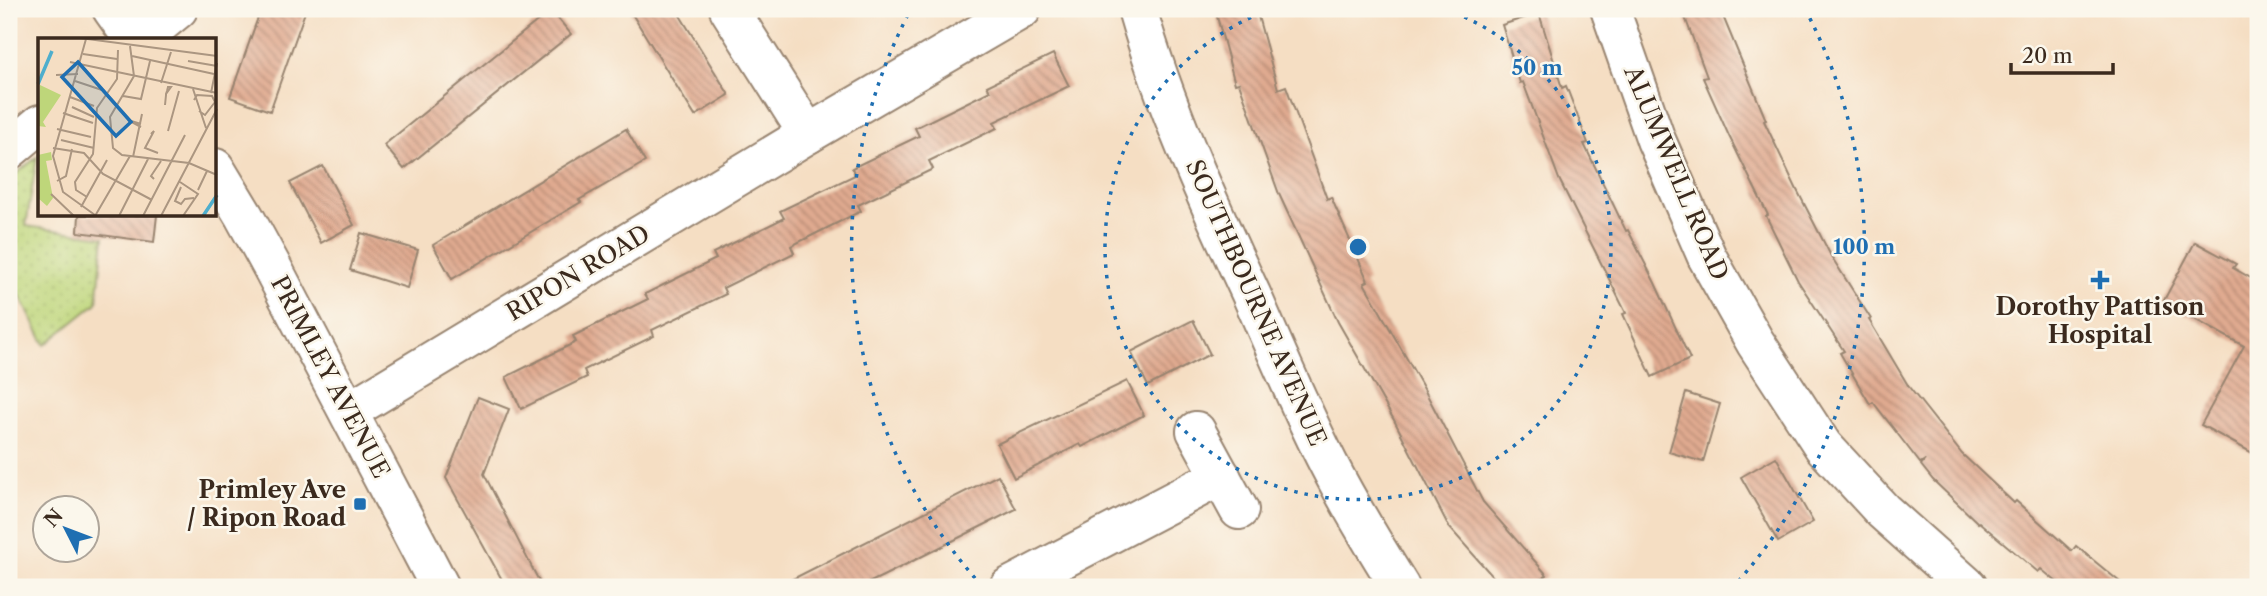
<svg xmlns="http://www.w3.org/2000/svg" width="2267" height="596" font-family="'Libre Caslon Text',serif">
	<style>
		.green { fill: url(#green-dots); stroke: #7c804c; stroke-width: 2 }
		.building { fill: url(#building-back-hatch) }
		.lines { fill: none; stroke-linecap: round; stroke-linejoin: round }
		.minor-casing { stroke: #988470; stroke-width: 42 }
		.minor { stroke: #fff; stroke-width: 38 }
		.ring { fill: none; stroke: #1f6fb2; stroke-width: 3.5; stroke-dasharray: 3.5 7 }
		.poi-dot { fill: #1f6fb2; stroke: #fbf7ec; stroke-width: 2.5 }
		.labels { text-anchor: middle; stroke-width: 5; stroke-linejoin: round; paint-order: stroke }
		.street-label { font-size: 24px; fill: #3b2a1e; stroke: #fbf7ec }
		.poi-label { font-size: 24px; font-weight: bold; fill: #3b2a1e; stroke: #fbf7ec }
		.inset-river { fill: none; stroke: #4eaecd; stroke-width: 3.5 }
		.inset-road { fill: none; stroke: #ab9681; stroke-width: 2 }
		.view { fill: #1f6fb2; fill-opacity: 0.15; stroke: #1f6fb2; stroke-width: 3.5 }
		.inset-edge { fill: none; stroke: #3b2a1e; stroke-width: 3.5 }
		.centre { fill: #1f6fb2; stroke: #fbf7ec; stroke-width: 3.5 }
		.ring-label { font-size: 21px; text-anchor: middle; font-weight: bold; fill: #1f6fb2; stroke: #fbf7ec; stroke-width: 5; stroke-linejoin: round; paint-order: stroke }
	</style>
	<defs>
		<pattern id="green-dots" width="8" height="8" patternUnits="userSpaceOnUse" patternTransform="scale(1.75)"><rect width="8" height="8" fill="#bed67a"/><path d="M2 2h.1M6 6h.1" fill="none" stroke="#a4b869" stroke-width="1.8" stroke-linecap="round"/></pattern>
		<pattern id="building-back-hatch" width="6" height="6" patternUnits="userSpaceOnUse" patternTransform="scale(1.75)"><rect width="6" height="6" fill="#e0aa90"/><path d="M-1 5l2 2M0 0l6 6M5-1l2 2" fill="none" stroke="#b78b75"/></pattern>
	</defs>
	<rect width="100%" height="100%" fill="#fbf7ec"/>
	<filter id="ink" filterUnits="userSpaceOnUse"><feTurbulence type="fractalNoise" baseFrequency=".0143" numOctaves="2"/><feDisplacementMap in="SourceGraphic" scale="14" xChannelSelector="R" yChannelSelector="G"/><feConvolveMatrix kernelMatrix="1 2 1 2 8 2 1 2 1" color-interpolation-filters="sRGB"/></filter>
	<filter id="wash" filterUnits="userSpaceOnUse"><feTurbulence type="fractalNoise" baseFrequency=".00686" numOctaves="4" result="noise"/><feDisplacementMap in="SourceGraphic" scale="28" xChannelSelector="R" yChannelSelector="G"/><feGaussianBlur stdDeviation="1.57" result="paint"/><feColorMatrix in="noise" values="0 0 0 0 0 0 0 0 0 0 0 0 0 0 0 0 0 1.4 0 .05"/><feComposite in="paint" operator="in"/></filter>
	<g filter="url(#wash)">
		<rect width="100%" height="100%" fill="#f5dec3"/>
		<path class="green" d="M37 157 26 226 104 237 97 303 45 345 9 274V180Z"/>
		<g id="blocks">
			<g class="building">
				<path d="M261 9H306L270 111 230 97Z"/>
				<path d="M629 9H676L729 95 695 116Z"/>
				<path d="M1215 9H1256L1278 89 1286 86 1327 199 1331 197 1368 281 1364 283 1424 389 1483 502 1547 575 1533 587H1502L1449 527 1394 420 1338 322 1279 194 1239 83 1235 84Z"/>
				<path d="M1682 9H1720L1766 120 1764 121 1797 190 1831 256 1871 319 1869 320 1909 387 1962 454 2014 503 2016 501 2072 551 2076 546 2126 587H2063L2041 569 2038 572 1979 522 1978 523 1933 480 1921 465 1925 460 1920 463 1873 402 1870 404 1840 353 1844 351 1798 281 1766 216 1768 215 1729 136 1703 78 1707 77Z"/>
				<path d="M551 10 571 34 404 169 384 145Z"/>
				<path d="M1539 13 1562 88 1566 86 1588 143 1584 144 1626 231 1628 230 1655 283 1690 359 1652 377 1623 314 1626 313 1559 179 1523 82 1520 83 1502 25Z"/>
				<path d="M1053 54 1069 86 994 122 997 128 929 161 933 169 858 205 861 211 791 246 794 253 723 288 726 294 652 330 654 336 584 370 587 377 521 409 506 377 576 342 573 336 648 299 645 294 716 259 713 253 784 218 780 211 855 175 852 168 919 136 915 128 990 91 987 86Z"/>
				<path d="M626 129 645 162 579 200 581 202 452 279 433 245Z"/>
				<path d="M323 166 354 225 321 243 290 183Z"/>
				<path d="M79 215H157L154 242 78 232Z"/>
				<path d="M361 233 418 250 407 288 350 270Z"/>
				<path d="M2195 242 2236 264 2233 268 2258 282V456L2201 425 2244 346 2163 302Z"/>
				<path d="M1193 320 1210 354 1148 386 1131 352Z"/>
				<path d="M1127 381 1144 415 1082 447 1080 444 1014 478 997 444Z"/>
				<path d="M1686 393 1720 404 1703 462 1669 452Z"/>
				<path d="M478 397 509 409 484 474 542 587H506L446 478Z"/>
				<path d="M1776 457 1813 522 1778 542 1741 477Z"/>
				<path d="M998 475 1016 509 883 576 860 587H777Z"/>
			</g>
		</g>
	</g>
	<g filter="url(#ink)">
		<use href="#blocks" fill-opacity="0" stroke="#988470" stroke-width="2"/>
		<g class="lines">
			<g class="minor-casing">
				<g id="minor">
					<path d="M112 9 134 40"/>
					<path d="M729 9 808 134"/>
					<path d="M1137 9C1165 107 1208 202 1251 294 1276 351 1300 408 1328 463 1350 506 1375 547 1400 587"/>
					<path d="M1610 9 1656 140 1707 257 1755 342 1823 446 1883 511 1968 587"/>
					<path d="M140 40 178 9"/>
					<path d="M9 150 40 124"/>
					<path d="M215 168 244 216 272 267 440 587"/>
					<path d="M349 411 808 134 1022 9"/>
					<path d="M1196 431 1239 510"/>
					<path d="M1009 587 1221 476"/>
				</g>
			</g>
			<use href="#minor" class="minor"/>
		</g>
	</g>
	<g class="ring">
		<path d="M1445 9A253 253 0 1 1 1271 9"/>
		<path d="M982 586A506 506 0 0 1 911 9M1805 9A506 506 0 0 1 1734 586"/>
	</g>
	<g class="poi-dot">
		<path d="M2096.5 269.5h7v7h7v7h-7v7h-7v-7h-7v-7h7z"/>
		<rect x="353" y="497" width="14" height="14" rx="3.5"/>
	</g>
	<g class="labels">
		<g class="street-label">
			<text transform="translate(1676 173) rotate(67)" y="8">ALUMWELL ROAD</text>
			<text transform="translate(578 273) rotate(-31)" y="8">RIPON ROAD</text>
			<text transform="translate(1256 303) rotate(66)" y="8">SOUTHBOURNE AVENUE</text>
			<text transform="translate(330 377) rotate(62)" y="8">PRIMLEY AVENUE</text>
		</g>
		<g class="poi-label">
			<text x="2100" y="315">Dorothy Pattison<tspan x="2100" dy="28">Hospital</tspan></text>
			<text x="346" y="498" text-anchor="end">Primley Ave<tspan x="346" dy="28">/ Ripon Road</tspan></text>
		</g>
	</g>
	<g transform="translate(38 38)">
		<rect width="178" height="178" fill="#f5dec3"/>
		<path d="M2 47 23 57 5 84 8 89 0 88ZM13 114 14 122 8 123 15 160 9 168 0 160V117Z" fill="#bed67a"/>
		<path class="inset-river" d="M0 46 14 13M165 178 179 157"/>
		<path class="inset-road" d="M42 0 179 18M48 1 15 118 25 154 57 177M92 8 96 38 72 79 75 110 84 117 151 125 179 137M45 16 79 21M94 18 176 36M150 23 179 28M32 24 179 55M18 37 40 36M37 43 67 53M123 45 133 14M155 51 168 90M173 55 179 25M85 58 103 61 112 23M32 59 56 68M156 62 159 57 174 58 177 64 167 77 161 73M127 67 128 57V56L129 53 130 49H133L128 56M34 69 56 79M25 75 55 85M103 86 90 82 103 89M19 91 53 99M130 93 141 53M113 96 116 93 107 110 120 115M23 102 56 110M15 110 46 115 65 136 114 162M95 119 104 76M116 141 113 138 123 123M19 143 28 138 34 111M142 144 160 156 145 178M143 149 137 163 143 166 147 161 156 160M160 152 169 133M13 156 36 178M49 159 38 152 37 144 55 116 59 70 79 41 80 12M43 169 69 122M57 178 92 118M81 178 110 121M105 178 147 97M123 178 179 71"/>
		<path class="view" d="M40 24 93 84 78 98 24 39Z"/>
		<rect width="178" height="178" class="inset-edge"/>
	</g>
	<circle cx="1358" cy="247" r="10" class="centre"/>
	<g class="ring-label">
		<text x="1537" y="75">50 m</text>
		<text x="1864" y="254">100 m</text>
	</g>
	<rect width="2267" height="596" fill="none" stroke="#fbf7ec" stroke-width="35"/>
	<g transform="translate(66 529) rotate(312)"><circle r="33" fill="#fbf7ec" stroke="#aea59a" stroke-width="2"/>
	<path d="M0-5L12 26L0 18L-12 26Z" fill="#1f6fb2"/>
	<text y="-10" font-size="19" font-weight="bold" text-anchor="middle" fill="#3b2a1e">N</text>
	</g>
	<path d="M2011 63v10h102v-10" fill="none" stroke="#3b2a1e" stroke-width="3.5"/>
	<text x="2022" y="63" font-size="21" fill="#3b2a1e" stroke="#fbf7ec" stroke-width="5" paint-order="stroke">20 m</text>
</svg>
